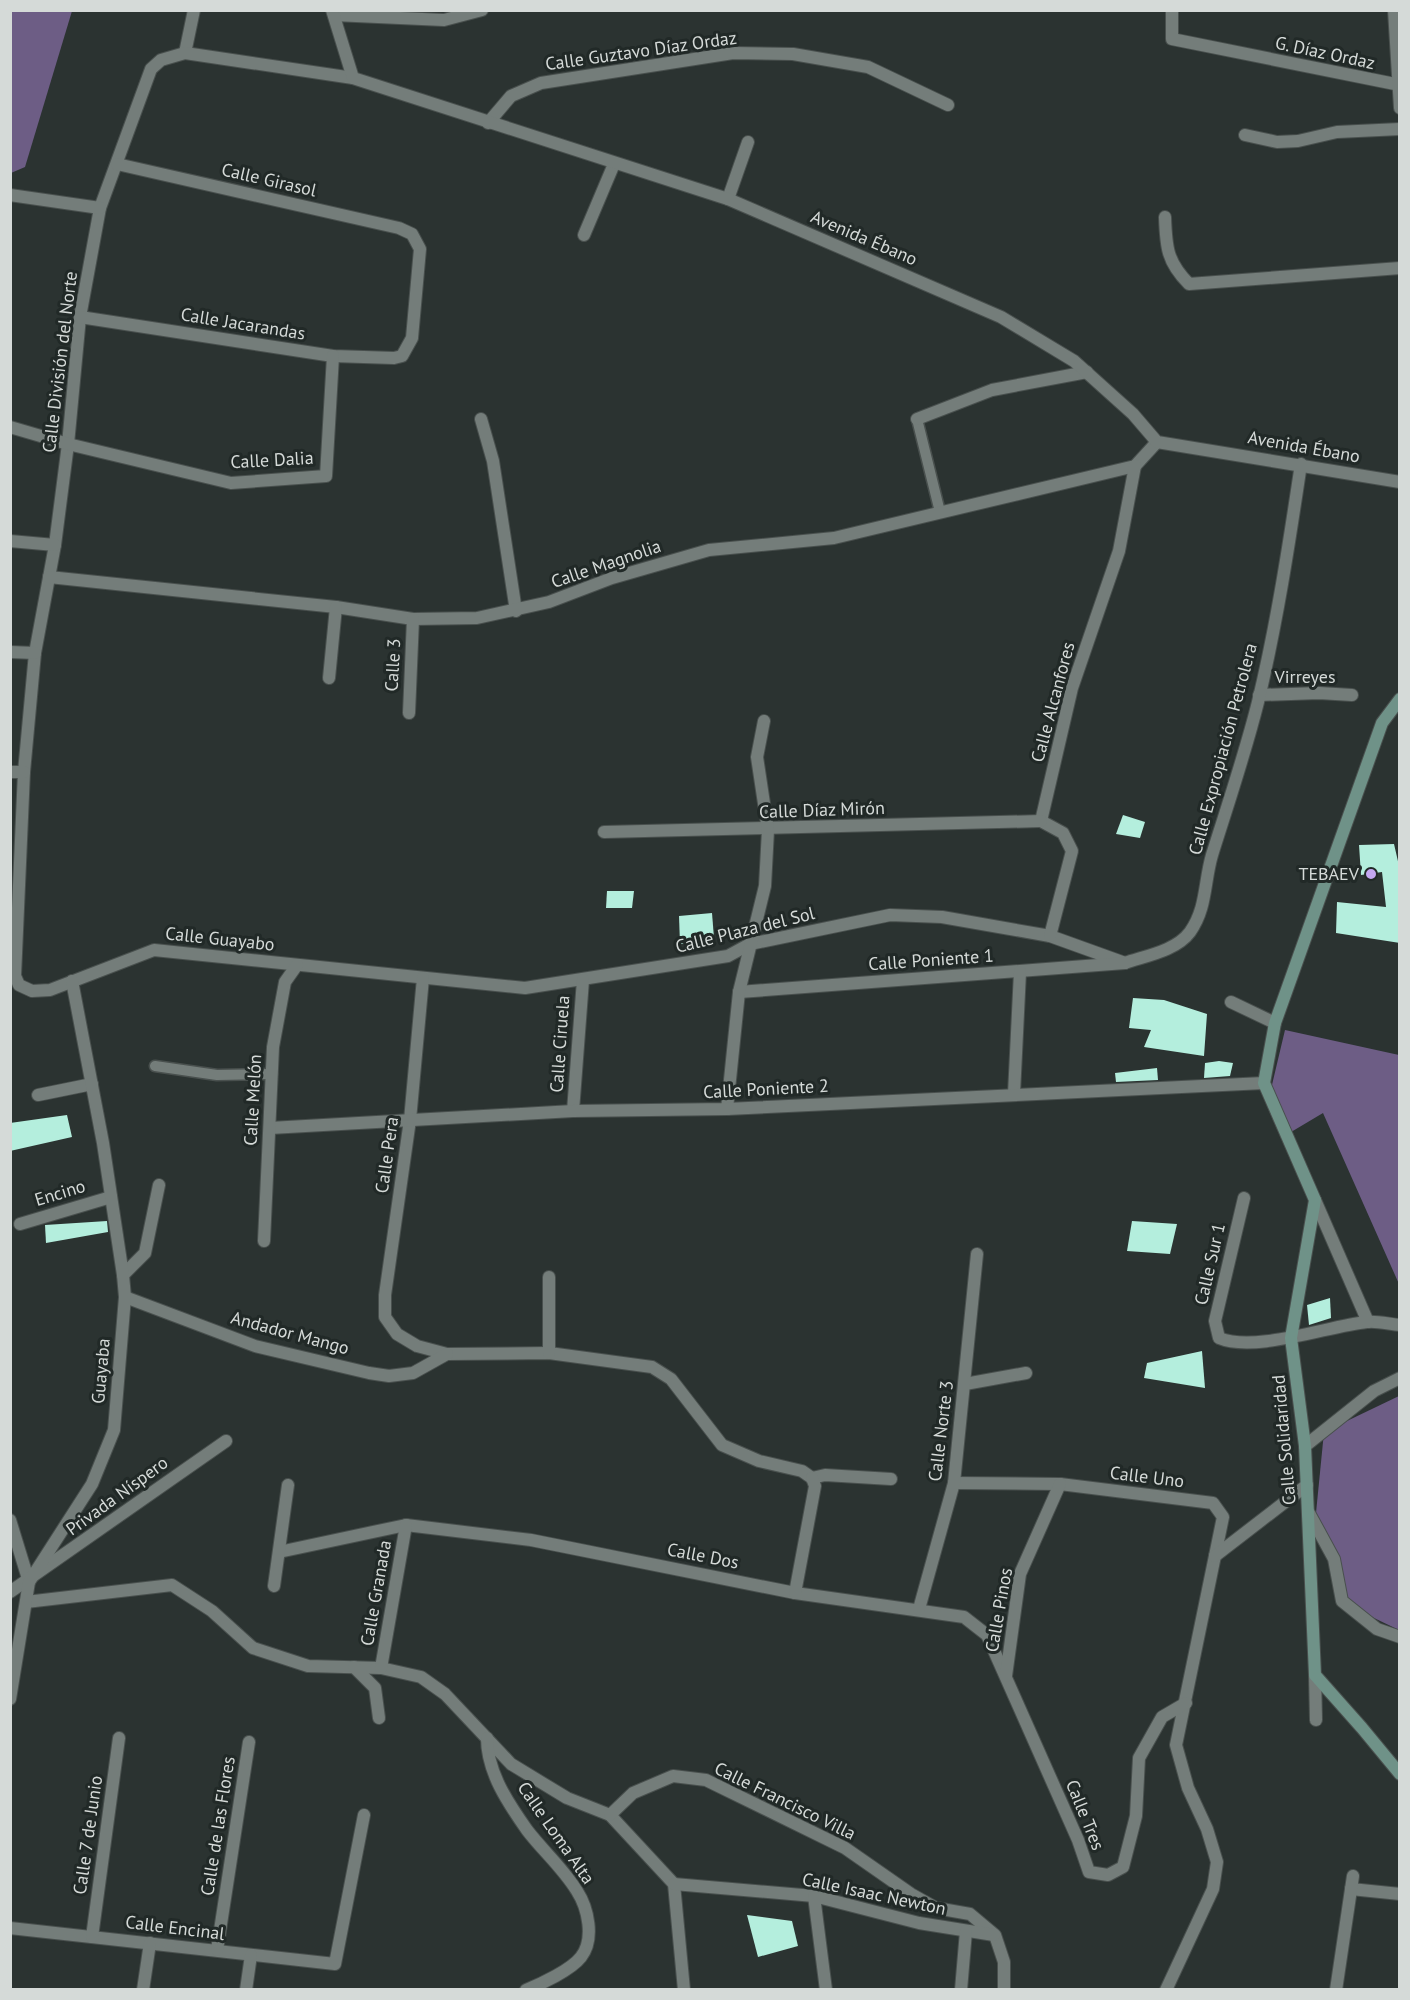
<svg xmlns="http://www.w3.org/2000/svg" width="1410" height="2000" font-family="'PT Sans',sans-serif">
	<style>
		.forest { fill: #6d5d85 }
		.building { fill: #b4eedd }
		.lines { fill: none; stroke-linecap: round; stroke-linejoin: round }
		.pedestrian-casing { stroke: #49504e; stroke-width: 13 }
		.minor-casing { stroke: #49504e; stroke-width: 14 }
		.tertiary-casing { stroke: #49504e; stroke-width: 14 }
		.secondary-casing { stroke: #49504e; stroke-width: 14 }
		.pedestrian { stroke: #747d7a; stroke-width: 10 }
		.minor { stroke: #747d7a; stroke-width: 12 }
		.tertiary { stroke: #747d7a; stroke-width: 12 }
		.secondary { stroke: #6f9288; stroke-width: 12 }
		.poi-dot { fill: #c4a7f1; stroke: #212927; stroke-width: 2 }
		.labels { text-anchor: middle; stroke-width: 6; stroke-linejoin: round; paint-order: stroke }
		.street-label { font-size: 18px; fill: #d5dad8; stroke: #212927 }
		.poi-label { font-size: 18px; fill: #d5dad8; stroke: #212927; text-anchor: end }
	</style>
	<rect width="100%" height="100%" fill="#2b3331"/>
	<g class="forest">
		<path d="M11 10 72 11 25 167 11 173Z"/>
		<path d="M1285 1030 1399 1055V1284L1323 1113 1281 1138 1267 1106Z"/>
		<path d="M1399 1396V1630L1347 1605 1315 1523 1324 1432Z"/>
	</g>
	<g class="building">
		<path d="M1123 815 1145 822 1140 838 1116 834Z"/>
		<path d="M1394 844 1400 870V943L1336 933 1337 902 1386 907 1382 872 1361 875 1359 845Z"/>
		<path d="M607 891H634L632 908H606Z"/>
		<path d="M712 913 714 938 680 944 679 916Z"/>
		<path d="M1133 998 1164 1000 1207 1014 1204 1056 1144 1047 1151 1030 1129 1028Z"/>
		<path d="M1219 1061 1233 1063 1230 1076 1204 1078 1205 1063Z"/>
		<path d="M1157 1068 1158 1080 1116 1082 1115 1073Z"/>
		<path d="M67 1115 72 1137 10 1151V1123Z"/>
		<path d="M107 1221 108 1232 46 1243 45 1225Z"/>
		<path d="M1132 1221 1177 1224 1170 1254 1127 1251Z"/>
		<path d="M1330 1298 1331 1318 1309 1325 1307 1305Z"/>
		<path d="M1202 1351 1205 1388 1144 1378 1147 1363Z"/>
		<path d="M747 1915 792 1921 798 1946 758 1957Z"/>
	</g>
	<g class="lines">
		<g class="pedestrian-casing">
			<g id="pedestrian">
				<path d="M917 419 940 512"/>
				<path d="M155 1066 217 1075 272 1074"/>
			</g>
		</g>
		<g class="minor-casing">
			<g id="minor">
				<path d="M1172 10V39L1400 85"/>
				<path d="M1394 10 1400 108"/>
				<path d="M334 15 444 20 482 10"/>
				<path d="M185 53 194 10"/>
				<path d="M353 78 185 53 161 60 151 69 100 208 80 317 68 444 55 545 35 653 24 772 15 976 19 985 32 991 50 990 154 950 525 988 728 956 750 944 890 915 942 917 1050 936 1125 963"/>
				<path d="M488 123 511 96 541 83 733 53 793 54 868 67 948 105"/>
				<path d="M1245 135 1277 142 1298 141 1337 132 1400 129"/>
				<path d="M10 195 100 208"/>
				<path d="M728 199 748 142"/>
				<path d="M1165 217C1166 247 1167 262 1189 284L1400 268"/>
				<path d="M584 235 614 164"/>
				<path d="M80 317 333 356 394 358 402 356 412 338 420 249 412 234 399 228 117 164"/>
				<path d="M481 419 493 461 516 611"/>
				<path d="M917 419 992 390 1087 372"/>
				<path d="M10 427 68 444 231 483 326 476 333 356"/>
				<path d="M10 541 55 545"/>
				<path d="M49 577 336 607 413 619 477 618 549 602 612 578 709 550 834 538 1135 466 1157 442"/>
				<path d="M10 652 35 653"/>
				<path d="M329 678 336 607"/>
				<path d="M1259 695 1319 693 1352 695"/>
				<path d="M409 713 413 619"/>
				<path d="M10 772H24"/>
				<path d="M1041 821 1072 688 1119 551 1135 466"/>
				<path d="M1041 821 1063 833 1072 851 1050 936"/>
				<path d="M604 832 1041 821"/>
				<path d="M423 978 410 1120 385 1295V1317L397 1334 417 1346 447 1354 549 1353 652 1367 671 1379 722 1445 759 1461 802 1471 812 1478"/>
				<path d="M739 992 1125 963C1145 956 1176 951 1190 932 1207 908 1204 882 1212 855 1228 804 1245 754 1258 702 1277 623 1289 544 1301 464"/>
				<path d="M1231 1002 1275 1023"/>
				<path d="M1014 1094 1020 972"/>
				<path d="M38 1095 92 1084"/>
				<path d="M727 1109 739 992 765 886 768 830 757 757 764 721"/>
				<path d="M573 1111 583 980"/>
				<path d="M270 1128 573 1111 727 1109 1264 1083"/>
				<path d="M1244 1198 1215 1321 1219 1338C1255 1353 1328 1326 1367 1322 1377 1321 1389 1324 1400 1325"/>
				<path d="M1315 1200 1368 1322"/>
				<path d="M20 1224 111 1197"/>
				<path d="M264 1241 273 1047 285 982 297 965"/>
				<path d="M123 1275 145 1253 159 1185"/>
				<path d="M125 1297 255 1346 369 1373 389 1376 413 1373 447 1354"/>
				<path d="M549 1353V1277"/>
				<path d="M965 1384 1026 1373"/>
				<path d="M1305 1446 1374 1391 1400 1378"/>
				<path d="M812 1478 825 1475 891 1479"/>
				<path d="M954 1483 1060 1484 1213 1503 1223 1517 1176 1745 1188 1788 1207 1829 1217 1862 1213 1889 1166 1990"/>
				<path d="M1309 1513 1334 1559 1342 1601 1377 1629 1400 1637"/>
				<path d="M10 1520 29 1582"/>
				<path d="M279 1552 406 1525 531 1540 795 1593 964 1617 987 1635 1078 1840 1089 1872 1108 1875 1123 1867 1136 1816 1139 1758 1162 1717 1186 1703"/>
				<path d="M1215 1556 1307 1485"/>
				<path d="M274 1586 288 1485"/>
				<path d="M10 1592 226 1441"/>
				<path d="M795 1593 815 1486 812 1478"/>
				<path d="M26 1602 172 1585 212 1611 253 1648 308 1666 381 1668 421 1677 445 1694 511 1764 567 1798 610 1815 674 1884 684 1990"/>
				<path d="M919 1609 954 1483 977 1254"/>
				<path d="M354 1667 375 1688 379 1718"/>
				<path d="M381 1668 406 1525"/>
				<path d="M1315 1675 1316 1720"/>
				<path d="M1006 1676 1020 1574 1060 1484"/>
				<path d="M10 1699 29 1582 92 1484 114 1430 125 1297 123 1275 103 1143 72 981"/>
				<path d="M487 1738C487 1772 508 1803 527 1830 543 1851 563 1868 577 1891 588 1908 595 1939 581 1957 571 1970 541 1984 526 1990"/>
				<path d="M610 1815 633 1793 673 1776 706 1780 845 1848 911 1894 936 1908 970 1914 995 1935 1004 1962V1990"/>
				<path d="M674 1884 814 1896 919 1923 994 1935"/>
				<path d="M1351 1889 1400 1894"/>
				<path d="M814 1896 826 1990"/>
				<path d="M10 1928 335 1964 364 1815"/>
				<path d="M92 1937 119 1738"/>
				<path d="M217 1950 249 1742"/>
				<path d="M143 1990 150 1943"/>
				<path d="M246 1990 251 1955"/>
				<path d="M961 1990 966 1931"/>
				<path d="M1336 1990 1353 1876"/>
			</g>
		</g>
		<g class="tertiary-casing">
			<path id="tertiary" d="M332 10 353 78 728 199 1001 317 1074 361 1133 414 1157 442 1400 482"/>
		</g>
		<g class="secondary-casing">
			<path id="secondary" d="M1400 699 1382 723 1275 1023 1264 1083 1315 1200 1291 1338 1305 1446 1315 1675 1362 1728 1400 1774"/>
		</g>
		<use href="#pedestrian" class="pedestrian"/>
		<use href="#minor" class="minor"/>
		<use href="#tertiary" class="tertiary"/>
		<use href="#secondary" class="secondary"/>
	</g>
	<circle class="poi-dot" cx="1371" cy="874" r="6"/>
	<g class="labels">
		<g class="street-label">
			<text transform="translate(641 51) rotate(-8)" y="6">Calle Guztavo Díaz Ordaz</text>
			<text transform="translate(1325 53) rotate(12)" y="6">G. Díaz Ordaz</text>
			<text transform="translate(269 180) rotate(13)" y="6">Calle Girasol</text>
			<text transform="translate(864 238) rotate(23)" y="6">Avenida Ébano</text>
			<text transform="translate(243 324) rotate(9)" y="6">Calle Jacarandas</text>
			<text transform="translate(60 362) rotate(-83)" y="6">Calle División del Norte</text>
			<text transform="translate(1304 447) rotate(10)" y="6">Avenida Ébano</text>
			<text transform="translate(272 460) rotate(-3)" y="6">Calle Dalia</text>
			<text transform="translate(606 564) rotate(-19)" y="6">Calle Magnolia</text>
			<text transform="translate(393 665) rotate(-87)" y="6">Calle 3</text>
			<text x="1305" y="683">Virreyes</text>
			<text transform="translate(1053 702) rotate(-75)" y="6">Calle Alcanfores</text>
			<text transform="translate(1223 749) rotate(-75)" y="6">Calle Expropiación Petrolera</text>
			<text transform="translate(822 810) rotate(-2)" y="6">Calle Díaz Mirón</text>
			<text transform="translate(745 930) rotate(-14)" y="6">Calle Plaza del Sol</text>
			<text transform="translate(220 939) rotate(6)" y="6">Calle Guayabo</text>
			<text transform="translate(931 960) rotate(-4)" y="6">Calle Poniente 1</text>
			<text transform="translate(560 1044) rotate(-86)" y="6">Calle Ciruela</text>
			<text transform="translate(766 1089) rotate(-3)" y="6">Calle Poniente 2</text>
			<text transform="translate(253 1100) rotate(-87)" y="6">Calle Melón</text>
			<text transform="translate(387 1155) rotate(-82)" y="6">Calle Pera</text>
			<text transform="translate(60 1193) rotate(-17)" y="6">Encino</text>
			<text transform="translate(1210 1264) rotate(-77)" y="6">Calle Sur 1</text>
			<text transform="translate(290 1333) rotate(15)" y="6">Andador Mango</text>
			<text transform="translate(101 1371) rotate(-85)" y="6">Guayaba</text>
			<text transform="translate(941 1431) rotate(-83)" y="6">Calle Norte 3</text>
			<text transform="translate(1284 1440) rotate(-95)" y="6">Calle Solidaridad</text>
			<text transform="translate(1147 1477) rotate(7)" y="6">Calle Uno</text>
			<text transform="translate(117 1496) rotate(-36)" y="6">Privada Níspero</text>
			<text transform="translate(703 1556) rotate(11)" y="6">Calle Dos</text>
			<text transform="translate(376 1593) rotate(-80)" y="6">Calle Granada</text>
			<text transform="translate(999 1610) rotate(-80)" y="6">Calle Pinos</text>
			<text transform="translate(785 1801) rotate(26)" y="6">Calle Francisco Villa</text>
			<text transform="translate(1085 1815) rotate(68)" y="6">Calle Tres</text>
			<text transform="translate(218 1826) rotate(-81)" y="6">Calle de las Flores</text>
			<text transform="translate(556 1833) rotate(55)" y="6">Calle Loma Alta</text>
			<text transform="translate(88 1835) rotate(-82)" y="6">Calle 7 de Junio</text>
			<text transform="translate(874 1894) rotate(12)" y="6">Calle Isaac Newton</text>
			<text transform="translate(175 1928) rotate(7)" y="6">Calle Encinal</text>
		</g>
		<g class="poi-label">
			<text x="1359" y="880">TEBAEV</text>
		</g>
	</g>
	<rect width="1410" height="2000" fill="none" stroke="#d5dad8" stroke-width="24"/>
</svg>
